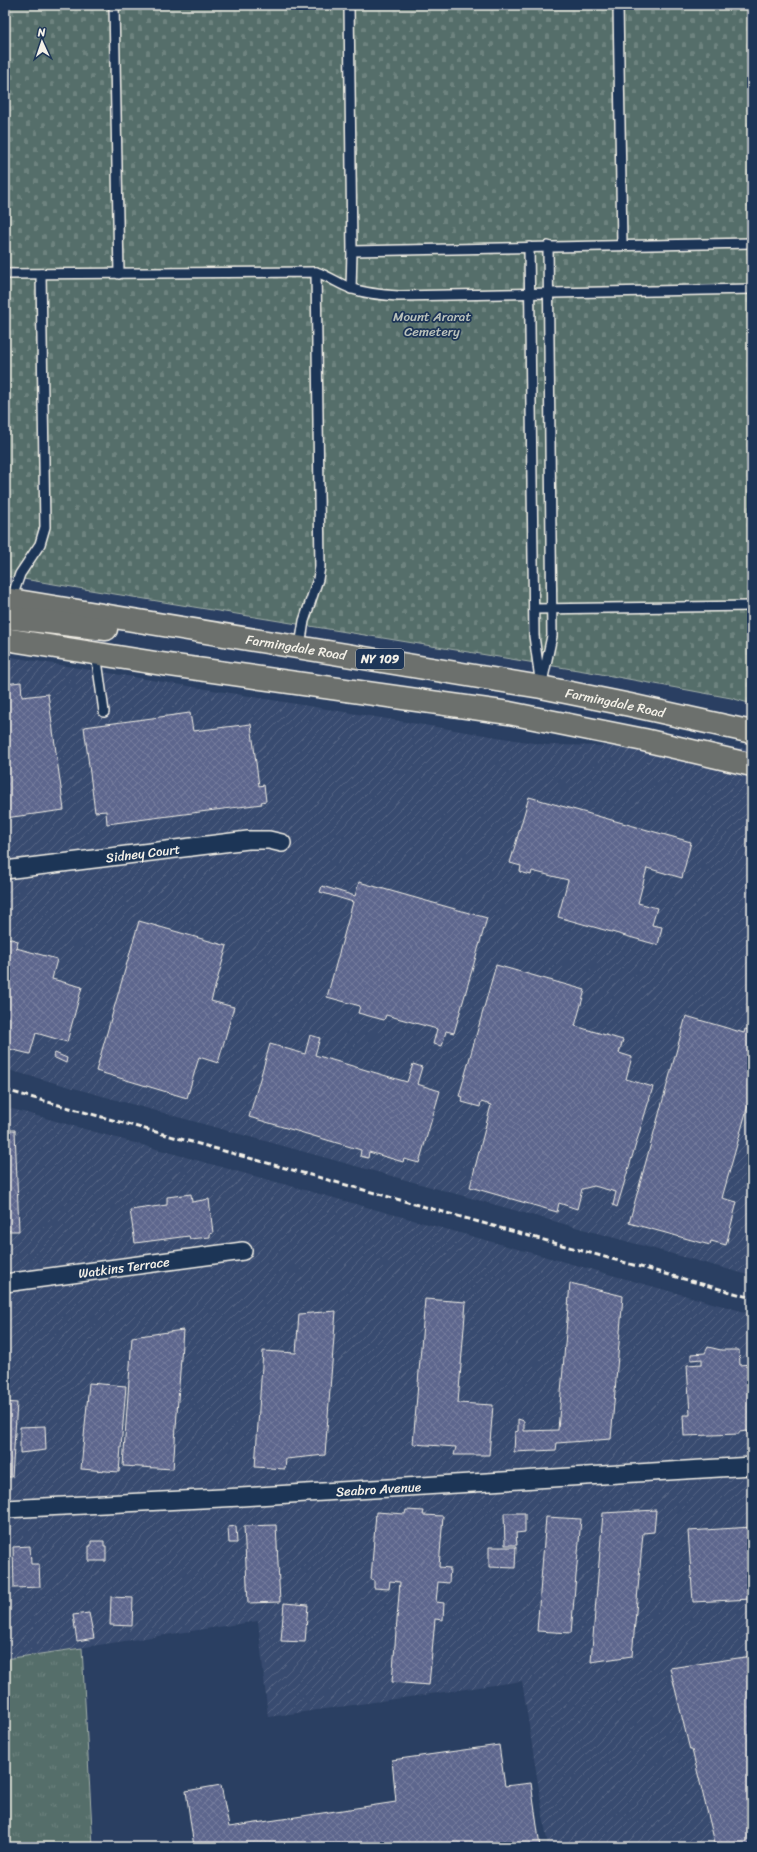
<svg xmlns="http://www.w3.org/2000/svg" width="757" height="1852" font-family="Sriracha,sans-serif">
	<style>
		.industrial { fill: url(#industrial-furrows) }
		.grass { fill: url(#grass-tufts); stroke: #a4b0a9 }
		.cemetery { fill: url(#cemetery-stones); stroke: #a4b0a9 }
		.building { fill: url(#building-cross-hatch); stroke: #f4f1e8 }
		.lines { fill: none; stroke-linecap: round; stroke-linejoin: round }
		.lane-casing { stroke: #f4f1e8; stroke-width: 12 }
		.street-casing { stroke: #f4f1e8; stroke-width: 20 }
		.primary-casing { stroke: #f4f1e8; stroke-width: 25 }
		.lane { stroke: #1d3557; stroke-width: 9 }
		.street { stroke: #1d3557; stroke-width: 17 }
		.primary { stroke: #6c706d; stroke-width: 22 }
		.rail { stroke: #f4f1e8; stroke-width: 3; stroke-dasharray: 6 3; stroke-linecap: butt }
		.labels { text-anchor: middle; stroke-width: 3.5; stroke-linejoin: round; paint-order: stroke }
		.shield { fill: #1d3557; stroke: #b4b9bc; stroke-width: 1 }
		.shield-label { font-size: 12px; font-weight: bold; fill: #f4f1e8 }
		.park-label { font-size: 13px; fill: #bcc3bc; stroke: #1d3557 }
		.street-label { font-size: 13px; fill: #f4f1e8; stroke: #1d3557 }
	</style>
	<defs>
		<pattern id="industrial-furrows" width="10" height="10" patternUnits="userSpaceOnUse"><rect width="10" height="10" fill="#394b6f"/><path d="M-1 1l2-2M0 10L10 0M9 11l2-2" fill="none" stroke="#566584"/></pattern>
		<pattern id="grass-tufts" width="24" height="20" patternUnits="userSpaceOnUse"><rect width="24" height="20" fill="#556e6a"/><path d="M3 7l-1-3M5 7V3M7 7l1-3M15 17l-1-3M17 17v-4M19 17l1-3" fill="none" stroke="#6e837f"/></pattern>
		<pattern id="cemetery-stones" width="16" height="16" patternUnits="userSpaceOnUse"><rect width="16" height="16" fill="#556e6a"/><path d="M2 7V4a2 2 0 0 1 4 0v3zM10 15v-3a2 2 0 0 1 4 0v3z" fill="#6e837f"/></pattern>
		<pattern id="building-cross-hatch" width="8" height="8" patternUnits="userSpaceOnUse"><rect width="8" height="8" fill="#5d668d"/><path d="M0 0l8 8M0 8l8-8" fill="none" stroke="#757c9d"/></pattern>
	</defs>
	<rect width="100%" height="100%" fill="#2a3f62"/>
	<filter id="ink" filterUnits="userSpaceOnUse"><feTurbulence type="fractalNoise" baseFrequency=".025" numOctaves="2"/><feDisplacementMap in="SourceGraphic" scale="8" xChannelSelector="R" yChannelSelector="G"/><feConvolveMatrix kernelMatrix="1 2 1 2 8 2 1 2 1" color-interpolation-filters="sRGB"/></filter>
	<g filter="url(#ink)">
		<g class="industrial">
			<path d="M5 656 546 745 752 748V1276L5 1069Z"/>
			<path d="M5 1107 752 1314V1847H548L522 1681 268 1717 258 1621 5 1659Z"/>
		</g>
		<path class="grass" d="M82 1648 93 1847H5V1659Z"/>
		<path class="cemetery" d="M5 5H752V704L731 698 590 672 5 576Z"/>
		<g class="building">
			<path d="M21 682 22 697 48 694 64 810 5 818V684Z"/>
			<path d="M190 713 193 731 251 724 259 786 264 785 266 801 261 802 262 804 107 824 106 811 95 812 84 727Z"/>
			<path d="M529 797 691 842 682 878 647 868 638 903 657 908 652 925 662 927 658 945 558 917 568 880 532 871 531 875 520 872 521 866 510 863Z"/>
			<path d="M359 882 487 918 454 1033 446 1031 442 1046 433 1044 437 1029 386 1015 384 1020 358 1013 360 1006 327 997 353 902 320 892 322 886 355 896Z"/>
			<path d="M139 921 227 946 211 1001 234 1007 218 1063 199 1057 187 1098 96 1071Z"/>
			<path d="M8 938 18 941 16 948 57 959 52 979 82 987 67 1042 36 1033 30 1054 5 1048V944H6Z"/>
			<path d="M496 965 585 990 575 1026 623 1040 619 1053 632 1057 626 1079 653 1087 617 1207 613 1205 616 1192 594 1186 582 1189 577 1209 559 1203 557 1212 470 1187 491 1105 481 1102 480 1107 462 1102 463 1097 459 1096Z"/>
			<path d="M686 1016 744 1033 745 1029 752 1031V1091L722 1198 737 1202 726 1245 711 1241 710 1245 629 1223Z"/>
			<path d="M310 1035 320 1038 315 1055 407 1082 413 1064 422 1067 417 1084 440 1091 419 1163 404 1159 403 1162 369 1152 368 1158 360 1156 361 1150 249 1117 270 1044 305 1054Z"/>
			<path d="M55 1053 67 1058 66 1063 53 1057Z"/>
			<path d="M5 1130H15L19 1231H5Z"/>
			<path d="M191 1194 192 1202 209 1199 213 1233 210 1234V1237L190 1239 189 1236 135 1243 130 1210 167 1205V1197Z"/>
			<path d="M570 1283 623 1296 611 1439 557 1443 556 1450 514 1452 515 1432 518 1431V1419L524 1421V1431L558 1430Z"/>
			<path d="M425 1299 466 1302 458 1403 493 1405 489 1455H454L456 1447 413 1444Z"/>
			<path d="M336 1311 325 1455 286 1459 285 1469 255 1467 263 1351 296 1353 299 1314Z"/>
			<path d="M183 1330 173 1469 123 1466 132 1337Z"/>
			<path d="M708 1347 721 1350H739L740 1365 752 1364V1433L748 1434V1431L739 1432V1434L684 1436 683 1415H690L687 1365 702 1364V1359L691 1360V1354L705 1353Z"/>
			<path d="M89 1383 126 1386 119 1472 81 1469Z"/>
			<path d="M5 1402 17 1403 12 1477H5Z"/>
			<path d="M45 1426 46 1450 20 1453V1427Z"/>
			<path d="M406 1510 424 1511 423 1515 443 1516 439 1567 450 1568 449 1583 438 1582 436 1602 444 1603 443 1620 435 1619 429 1685 392 1682 400 1582 390 1581 389 1589 374 1588V1580L371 1579 376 1512 405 1514Z"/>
			<path d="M656 1510 654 1532 643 1533 632 1656 591 1662 603 1513Z"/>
			<path d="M504 1513H525V1532L516 1533 517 1545H505Z"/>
			<path d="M546 1517 581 1519 571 1633 537 1631Z"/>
			<path d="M276 1525 280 1602 248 1603 244 1526Z"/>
			<path d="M236 1526 237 1543H229L228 1527Z"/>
			<path d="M752 1527V1599L693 1602 688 1531Z"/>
			<path d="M91 1541H104V1546H106V1561H89V1546H91Z"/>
			<path d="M30 1546 31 1564H39L40 1587 14 1588 13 1547Z"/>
			<path d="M489 1547H516L515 1568 489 1567Z"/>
			<path d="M111 1597 133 1598 132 1626 110 1625Z"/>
			<path d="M284 1603 308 1605 305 1642 281 1641Z"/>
			<path d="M89 1613 94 1638 77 1641 73 1615Z"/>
			<path d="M752 1656V1847H716L692 1750H690L670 1668Z"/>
			<path d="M499 1745 505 1786 531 1783 540 1847H194L186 1791 221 1785 229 1827 396 1802 392 1760Z"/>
		</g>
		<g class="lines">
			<g class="lane-casing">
				<g id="lane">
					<path d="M114 5 119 274"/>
					<path d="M349 5 352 251 351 289"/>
					<path d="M618 5 622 244"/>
					<path d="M529 247 534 636 540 679"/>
					<path d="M352 251 752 243"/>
					<path d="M5 274 316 272C329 276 340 285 353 289 368 294 383 295 399 296L752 289"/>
					<path d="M11 600 20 574 40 544 45 527 41 274"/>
					<path d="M534 609 752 606"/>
					<path d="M300 646 304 621 318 579 320 567 316 272"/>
					<path d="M96 653 104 712"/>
					<path d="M541 687 552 636 548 246"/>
				</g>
			</g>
			<g class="street-casing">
				<g id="street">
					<path id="s1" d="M5 870 248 840H269L282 843"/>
					<path id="s2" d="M5 1283 243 1251"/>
					<path id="s3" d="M5 1509 241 1497 752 1466"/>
				</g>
			</g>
			<g class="primary-casing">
				<g id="primary">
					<path id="s4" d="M5 599 541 687 630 705 752 732"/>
					<path d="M5 617 106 629"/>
					<path d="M5 639 162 664 509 713 644 740 752 765"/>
				</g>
			</g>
			<use href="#lane" class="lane"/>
			<use href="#street" class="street"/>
			<use href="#primary" class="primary"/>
			<path class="rail" d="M5 1090 752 1298"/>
		</g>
	</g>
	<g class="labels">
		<rect class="shield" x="356" y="649" width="48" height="20" rx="3"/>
		<g class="shield-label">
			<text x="380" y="663">NY 109</text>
		</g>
		<g class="park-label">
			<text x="432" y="321">Mount Ararat<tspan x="432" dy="15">Cemetery</tspan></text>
		</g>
		<g class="street-label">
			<text dy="5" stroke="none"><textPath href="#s4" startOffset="295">Farmingdale Road</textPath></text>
			<text dy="5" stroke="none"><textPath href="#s4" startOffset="619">Farmingdale Road</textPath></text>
			<text dy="5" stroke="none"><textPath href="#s1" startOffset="139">Sidney Court</textPath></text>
			<text dy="5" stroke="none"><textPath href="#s2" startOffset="120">Watkins Terrace</textPath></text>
			<text dy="5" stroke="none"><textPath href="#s3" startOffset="374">Seabro Avenue</textPath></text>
		</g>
	</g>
	<rect width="757" height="1852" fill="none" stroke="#1d3557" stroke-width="20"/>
	<rect x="10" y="10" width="737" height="1832" fill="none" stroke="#f4f1e8" stroke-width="1.5" filter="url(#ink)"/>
	<g transform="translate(42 42) rotate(357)" stroke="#1d3557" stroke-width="3" paint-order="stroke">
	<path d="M0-3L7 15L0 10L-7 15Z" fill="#f4f1e8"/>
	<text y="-6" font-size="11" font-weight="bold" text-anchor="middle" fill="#f4f1e8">N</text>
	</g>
</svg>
